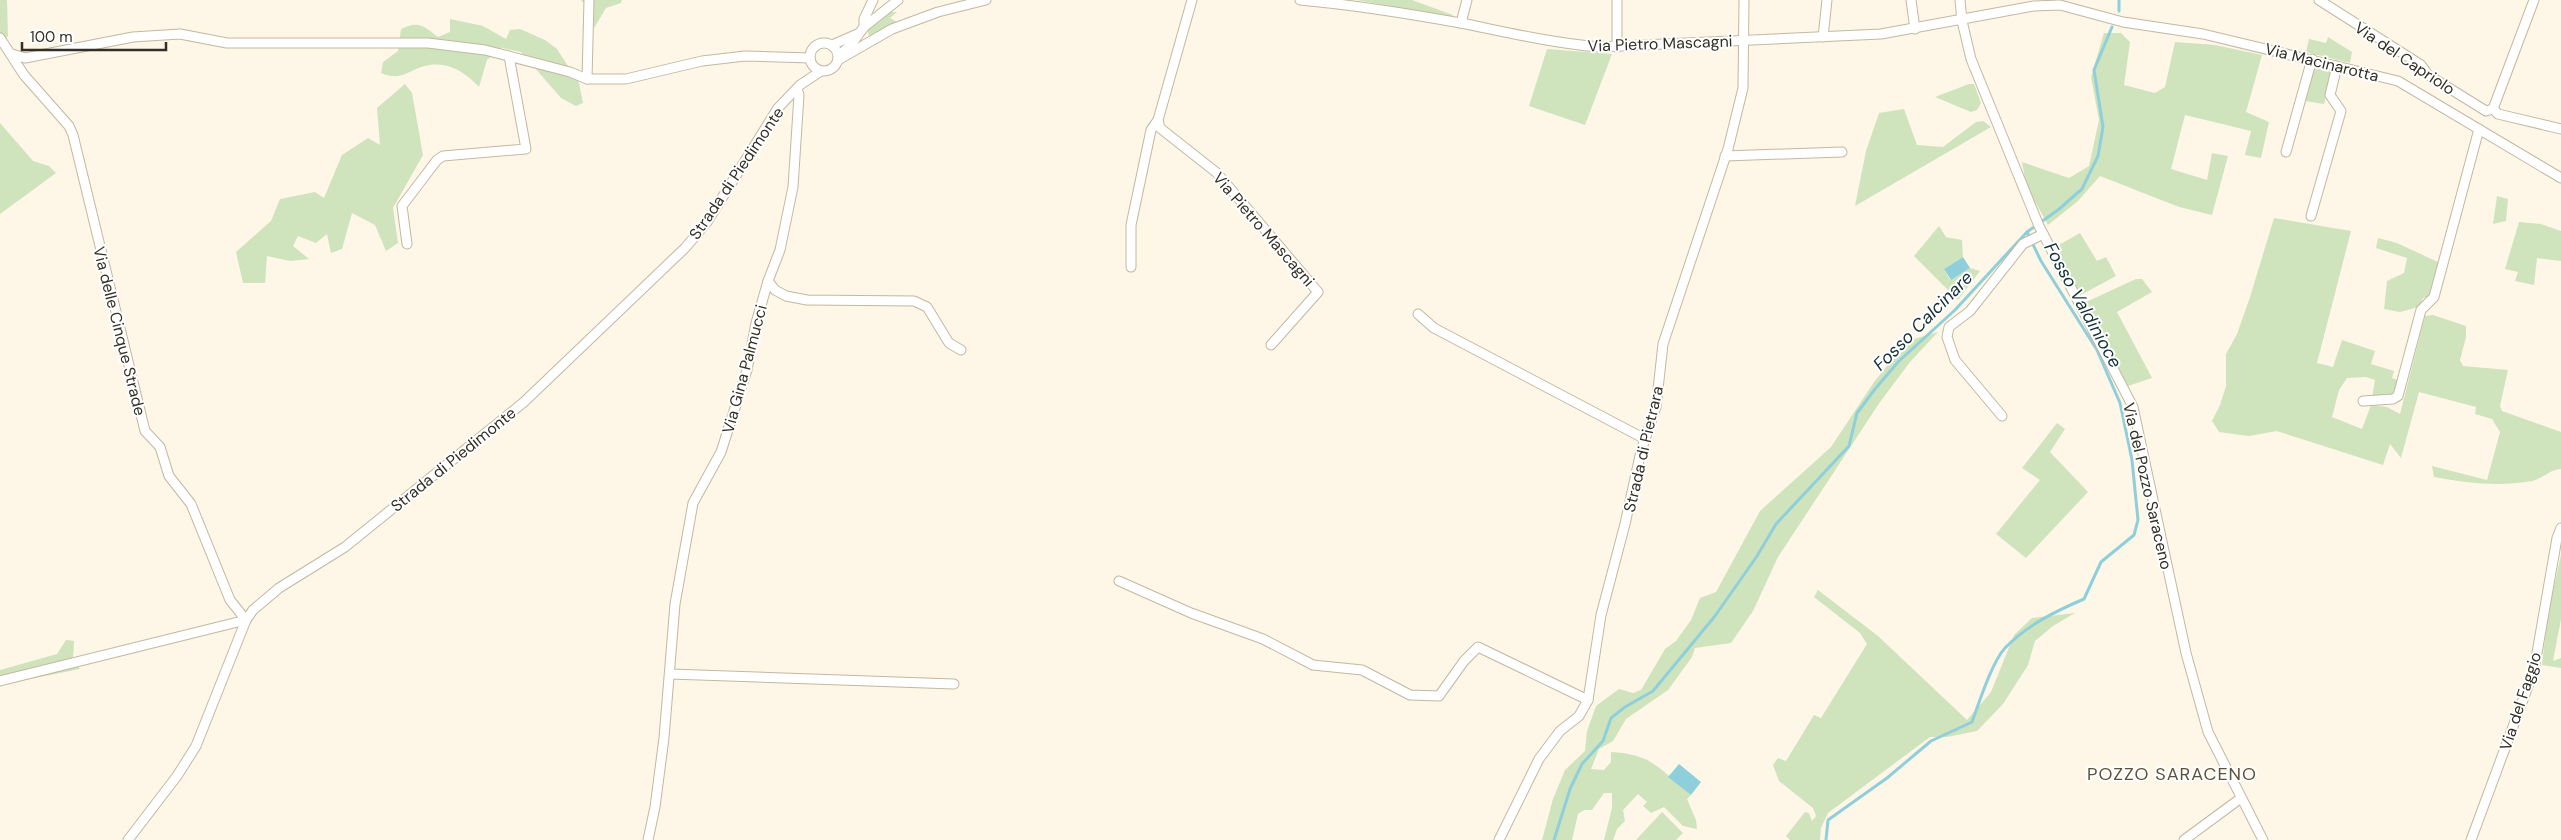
<svg xmlns="http://www.w3.org/2000/svg" width="2561" height="840" font-family="'DM Sans',sans-serif">
	<style>
		.green { fill: #cfe4bc }
		.water { fill: #8fcfdb }
		.lines { fill: none; stroke-linecap: round; stroke-linejoin: round }
		.stream { stroke: #8fcfdb; stroke-width: 3 }
		.street-casing { stroke: #c3b8a0; stroke-width: 11 }
		.street { stroke: #fff; stroke-width: 9 }
		.labels { text-anchor: middle; stroke-width: 4; stroke-linejoin: round; paint-order: stroke }
		.street-label { font-size: 16px; fill: #332f25; stroke: #fff }
		.water-label { font-size: 18px; font-style: italic; fill: #133238; stroke: #fff }
		.neighbourhood-label { font-size: 18px; letter-spacing: 1px; fill: #5c523d; stroke: #fff }
	</style>
	<rect width="100%" height="100%" fill="#fef6e7"/>
	<g class="green">
		<path d="M0 0H7L8 36 0 44Z"/>
		<path d="M581 0H622L621 3 606 8 594 28 593 14Z"/>
		<path d="M1357 0H1412L1453 15 1452 18Z"/>
		<path d="M888 12H897L890 18 897 22 870 38 867 30Z"/>
		<path d="M450 19 483 26 506 39 510 30 520 29 545 40 557 49 579 83 583 103 576 106 561 98 521 52 502 48 487 60 479 87C467 74 450 62 430 65 410 67 404 83 381 73L383 62 398 51 401 29C419 20 424 26 438 37L450 32Z"/>
		<path d="M2104 33H2121L2130 42 2124 85 2155 93 2165 87 2175 42 2215 45 2262 55 2246 112 2269 122 2261 158 2245 155 2251 131 2185 115 2171 169 2207 180 2212 153 2228 156 2212 215 2179 207 2100 176 2078 201 2048 225 2026 185 2022 162 2069 178 2089 166 2099 120 2091 77Z"/>
		<path d="M2328 37 2352 52 2350 63 2306 52 2309 39 2326 43Z"/>
		<path d="M1547 49 1612 54 1585 125 1529 106Z"/>
		<path d="M2314 65 2333 70 2324 104 2305 101Z"/>
		<path d="M405 84 412 93 423 155 393 208 398 243 386 251 375 225 352 213 342 249 331 253 327 234 316 243 298 236 293 246 309 259 290 261 267 256 265 283H243L236 252 271 221 280 199 315 192 324 198 342 155 368 138 380 145 377 108Z"/>
		<path d="M1969 84H1974L1981 103 1977 110 1971 112 1935 97Z"/>
		<path d="M1904 109 1917 145 1943 147 1976 122 1983 121 1991 127 1855 206 1866 151 1879 113Z"/>
		<path d="M0 123 33 161 49 166 56 173 0 214Z"/>
		<path d="M2497 196 2508 199 2506 221 2493 224Z"/>
		<path d="M2274 218 2351 231 2317 363 2333 367 2342 340 2375 351 2371 364 2394 371 2392 378 2398 380C2395 397 2387 397 2372 398L2375 380 2366 377 2347 378 2339 390 2332 417 2362 429 2371 405 2387 407 2400 414 2425 316 2433 315 2466 326V337L2460 360 2463 366 2508 370 2500 406 2502 411 2561 432V469C2551 469 2542 479 2532 481 2498 487 2468 483 2434 477L2432 466 2487 480 2500 432 2492 419 2475 414 2476 407 2419 392 2401 458 2390 444 2383 465 2277 431 2249 436 2219 432 2212 421 2220 405 2226 386V354L2237 334 2250 297Z"/>
		<path d="M2519 222 2541 224 2561 231V261L2537 258 2534 285 2515 281 2518 272 2505 269Z"/>
		<path d="M1939 226 1946 237 1962 240 1963 257 1944 269 1950 280 1970 268 1980 271 1958 300 1914 256Z"/>
		<path d="M2080 233 2097 261 2106 257 2116 276 2079 296 2057 246Z"/>
		<path d="M2378 238 2397 243 2440 263 2431 296 2423 298 2419 307 2400 312 2384 309 2387 281 2404 273 2407 258 2376 248Z"/>
		<path d="M2136 279H2142L2152 292 2117 312 2152 378 2128 386 2086 307V302Z"/>
		<path d="M1938 332 1910 362 1880 402 1778 557 1753 611 1731 643 1695 648 1692 657 1668 690 1626 719 1613 741 1599 749 1591 769 1604 770 1611 762V752C1653 754 1660 770 1691 795L1687 799 1696 820 1697 829 1683 826 1664 807 1651 813 1643 806 1647 802 1638 794 1623 810 1625 821 1617 829 1613 840H1604L1612 808V793H1604L1592 810H1584L1578 814 1572 840H1542L1553 799 1565 770 1585 751 1587 731 1596 706 1619 689 1633 693 1641 690 1665 649 1676 641 1691 620 1700 598 1716 592 1760 511 1831 447 1874 382 1907 341Z"/>
		<path d="M2057 423 2065 429 2050 452 2088 492 2026 558 1996 534 2040 480 2022 468Z"/>
		<path d="M2561 555V619L2553 661 2561 658V668L2542 665 2547 619Z"/>
		<path d="M1818 590 1878 636 1967 720 1991 692 2014 635 2032 618 2075 613 2053 626 2035 641 2028 665 2003 704 1977 731 1947 737H1930L1828 813 1821 828 1820 840H1790L1786 836 1805 812 1809 813 1812 821 1816 816 1813 808 1779 781 1773 765 1778 758 1786 761 1814 715 1821 718 1867 644 1860 633 1814 597Z"/>
		<path d="M66 640 74 641 73 658 80 669 0 685V670L57 654Z"/>
		<path d="M1662 812 1683 833 1676 840H1636Z"/>
	</g>
	<g class="water">
		<path d="M1963 257 1970 268 1951 280 1944 269Z"/>
		<path d="M1679 764 1701 782 1691 795 1668 777Z"/>
	</g>
	<g class="lines">
		<g class="stream">
			<path d="M2119 11V0"/>
			<path d="M1554 840 1570 789 1582 764 1603 741 1611 718 1625 707 1653 691 1715 616 1757 556 1776 524 1849 446 1857 413 1875 389 1899 361 1955 310 2027 232 2058 210 2082 189 2098 156 2103 127 2094 70 2112 27"/>
			<path d="M1826 840 1828 820 1887 778 1931 741 1972 722C1979 703 1992 662 2005 648 2027 625 2056 611 2084 599L2101 562 2134 535 2138 520 2132 460 2120 403 2097 350 2041 261 2027 232"/>
		</g>
		<g class="street-casing">
			<g id="street">
				<path d="M1192 0 1158 120 1160 128 1217 173 1318 292 1271 345"/>
				<path d="M1300 0C1356 5 1411 14 1466 24 1510 33 1553 43 1598 47L1881 34 2034 6 2060 5 2123 22 2203 34 2398 81 2561 178"/>
				<path d="M1617 0V47"/>
				<path d="M1911 0 1915 29"/>
				<path d="M1960 0 1962 21 1971 59 2039 226 2133 407 2186 653 2208 732 2263 840"/>
				<path d="M2319 0 2421 65 2428 75 2486 111 2493 109"/>
				<path d="M1461 23 1467 0"/>
				<path d="M864 27V19L873 0"/>
				<path d="M1823 37 1827 0"/>
				<path d="M0 38 24 75 69 126 73 135 145 431 160 447 169 476 191 504 230 600 246 620 0 681"/>
				<circle cx="824" cy="57" r="14"/>
				<path d="M832 45 857 34"/>
				<path d="M12 54 25 58 133 37 180 34 227 43H428L485 50 570 72 587 79H626L702 61 745 56 810 58"/>
				<path d="M839 55 850 46 864 27 898 0"/>
				<path d="M838 60 892 29 938 12 986 0"/>
				<path d="M587 79 589 0"/>
				<path d="M2493 109 2534 0"/>
				<path d="M2493 109 2498 114 2561 129"/>
				<path d="M2286 152 2312 59"/>
				<path d="M1725 156 1842 152"/>
				<path d="M2311 216 2341 111 2330 95 2337 66"/>
				<path d="M407 244 402 206 437 160 443 156 526 149 509 56"/>
				<path d="M1131 267V225L1151 130 1158 120"/>
				<path d="M768 281 775 290 786 296 807 300 914 301 927 307 949 343 961 350"/>
				<path d="M1418 314 1434 328 1645 439"/>
				<path d="M2363 401 2393 399 2398 396 2421 310 2434 297 2479 129"/>
				<path d="M2002 416 1955 360 1947 337 1949 327 1970 311 2023 244 2043 234"/>
				<path d="M1119 581 1191 613 1263 639 1313 665 1362 670 1410 695 1439 696 1464 661 1478 647 1588 700"/>
				<path d="M670 674 954 684"/>
				<path d="M128 840 177 776 196 746 246 620 253 610 279 588 345 547 524 402 685 248 707 222 778 108 800 85 821 71"/>
				<path d="M648 840 655 807 664 738 675 604 693 503 721 452 747 370 756 323 768 281 780 250 793 187 799 95 797 89"/>
				<path d="M1499 840 1539 759 1560 731 1579 716 1588 700 1601 615 1625 524 1641 451 1656 407 1663 344 1728 149 1743 88 1744 0"/>
				<path d="M2184 840 2241 798"/>
				<path d="M2471 840 2534 670 2557 538 2561 528"/>
			</g>
		</g>
		<use href="#street" class="street"/>
	</g>
	<g class="labels">
		<g class="street-label">
			<text transform="translate(1660 43) rotate(-2)" y="6">Via Pietro Mascagni</text>
			<text transform="translate(2405 58) rotate(34)" y="6">Via del Capriolo</text>
			<text transform="translate(2322 62) rotate(14)" y="6">Via Macinarotta</text>
			<text transform="translate(736 173) rotate(-56)" y="6">Strada di Piedimonte</text>
			<text transform="translate(1264 229) rotate(49)" y="6">Via Pietro Mascagni</text>
			<text transform="translate(120 331) rotate(76)" y="6">Via delle Cinque Strade</text>
			<text transform="translate(744 369) rotate(-75)" y="6">Via Gina Palmucci</text>
			<text transform="translate(1643 449) rotate(-77)" y="6">Strada di Pietrara</text>
			<text transform="translate(453 459) rotate(-39)" y="6">Strada di Piedimonte</text>
			<text transform="translate(2148 486) rotate(77)" y="6">Via del Pozzo Saraceno</text>
			<text transform="translate(2520 701) rotate(-72)" y="6">Via del Faggio</text>
		</g>
		<g class="water-label">
			<text transform="translate(2083 305) rotate(61)" y="6">Fosso Valdinioce</text>
			<text transform="translate(1923 321) rotate(-45)" y="6">Fosso Calcinare</text>
		</g>
		<g class="neighbourhood-label">
			<text x="2172" y="780">POZZO SARACENO</text>
		</g>
	</g>
	<path d="M22 42v8h144v-8" fill="none" stroke="#332f25" stroke-width="2.5"/>
	<text x="30" y="42" font-size="15" fill="#332f25" stroke="#ffffff" stroke-width="4" paint-order="stroke">100 m</text>
</svg>
